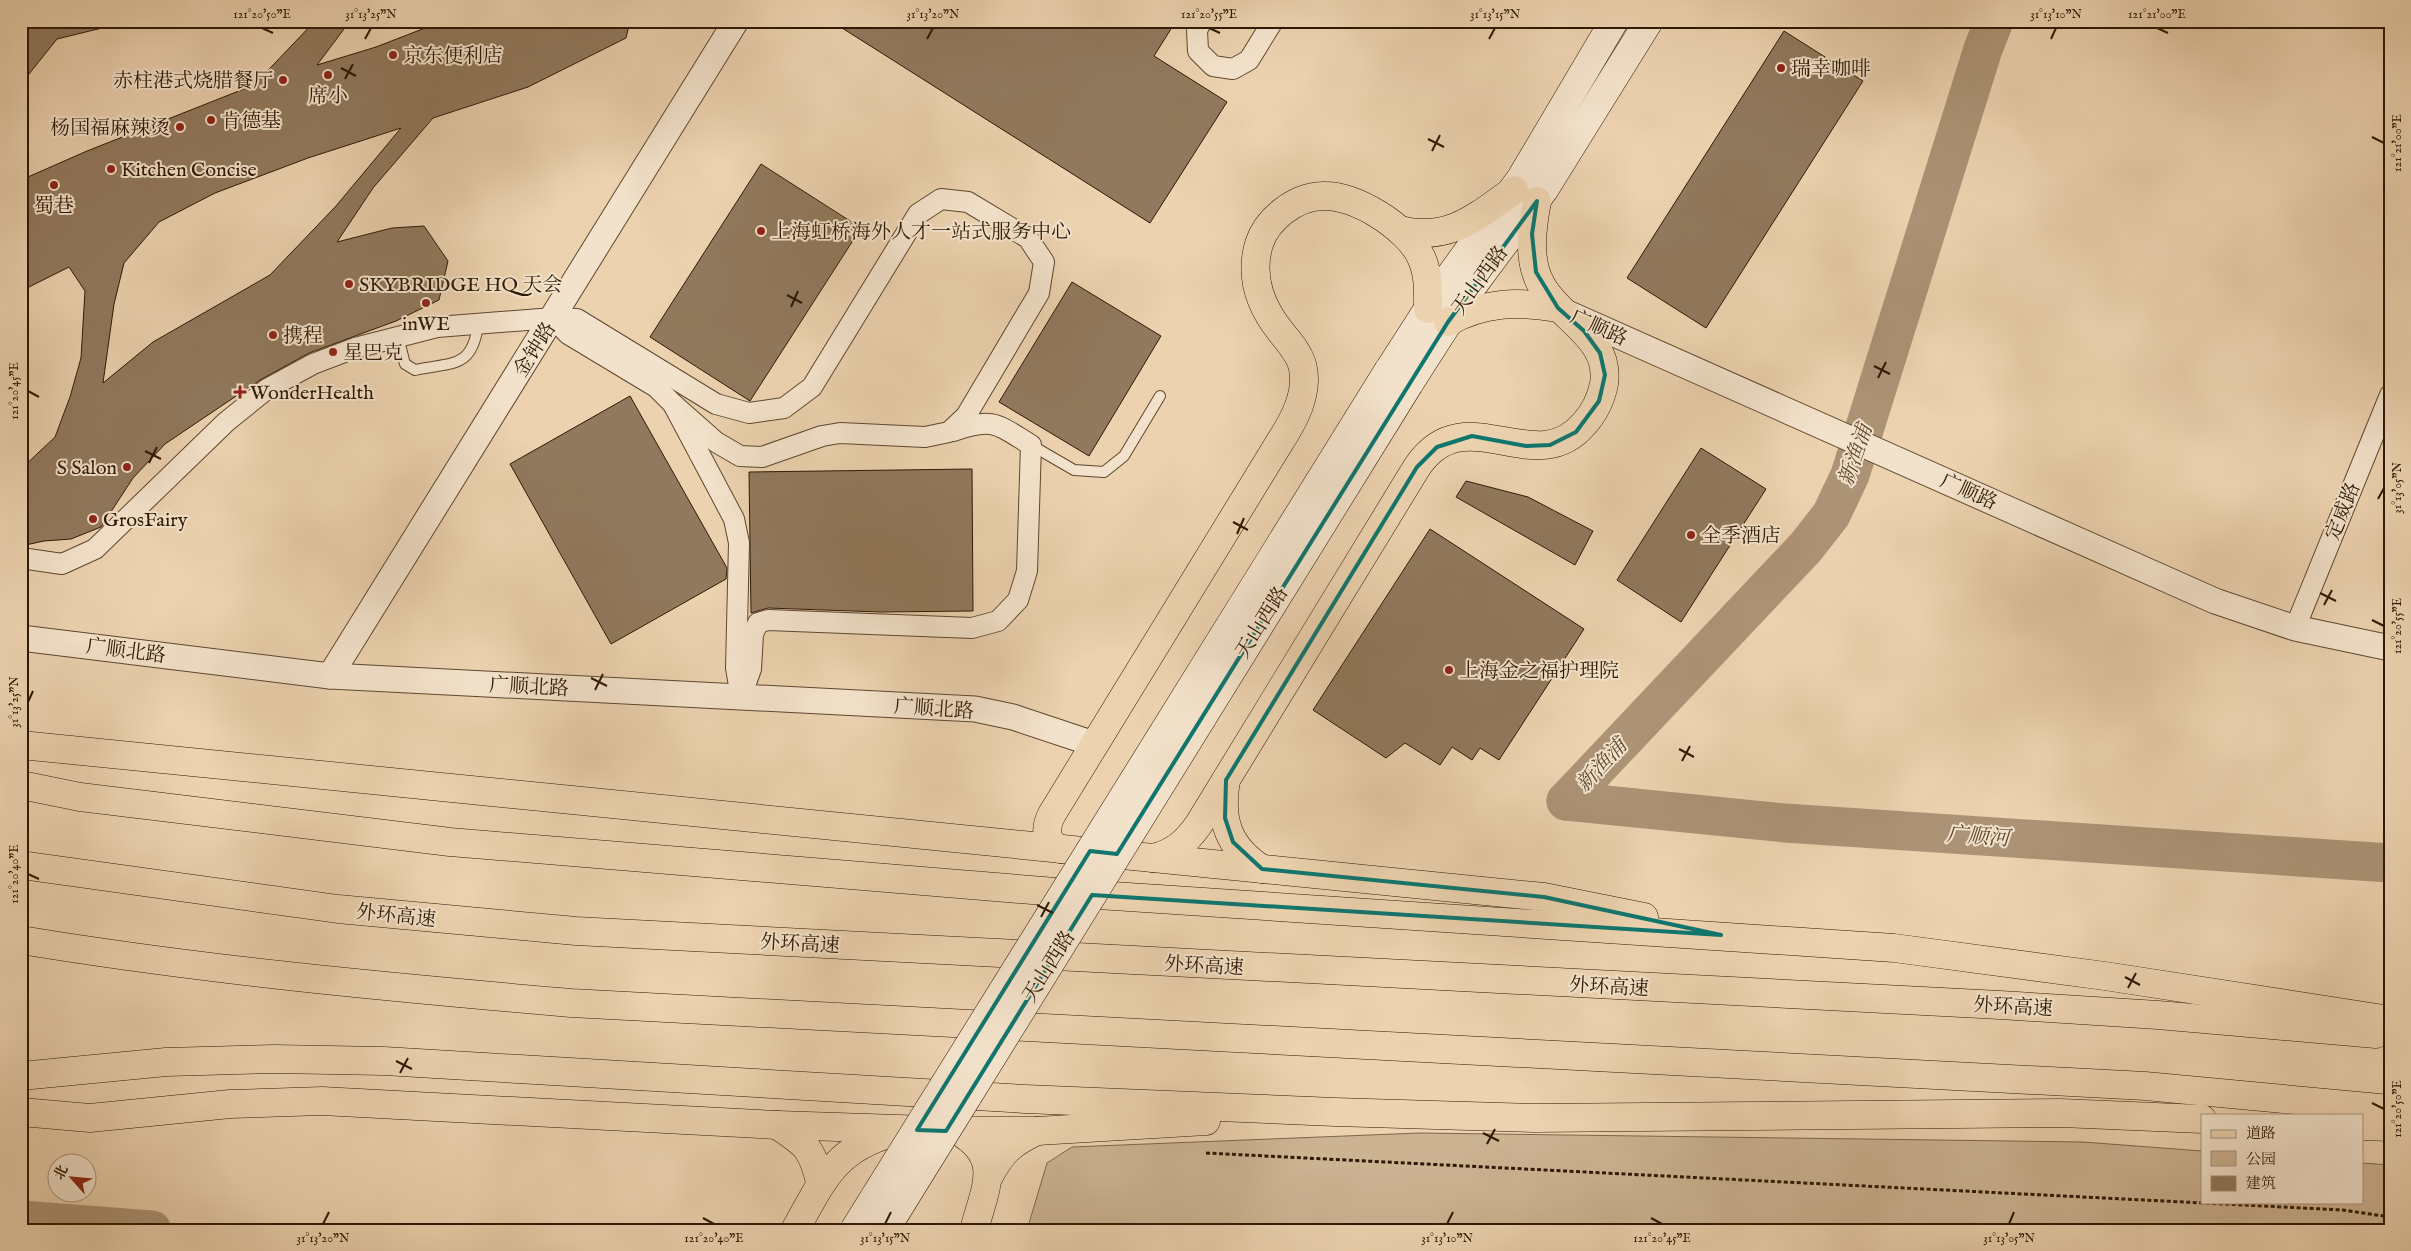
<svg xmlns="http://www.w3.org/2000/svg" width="2411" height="1251" font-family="'IM FELL English','Noto Serif SC',serif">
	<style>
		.green { fill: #ccb392; stroke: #7e664b }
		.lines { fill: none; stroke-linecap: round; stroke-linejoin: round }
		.river { stroke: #ac9375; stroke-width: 39 }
		.building { fill: #91795d; stroke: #2f1904; fill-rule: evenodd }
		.service-casing { stroke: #5e472f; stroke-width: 12 }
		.minor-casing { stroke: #5e472f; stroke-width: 22 }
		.tertiary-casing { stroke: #5e472f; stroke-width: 27 }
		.secondary-casing { stroke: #2f1904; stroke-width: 29 }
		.primary-casing { stroke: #2f1904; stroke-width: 29 }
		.motorway-casing { stroke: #2f1904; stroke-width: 29 }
		.path { stroke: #2f1904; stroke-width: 3; stroke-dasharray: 4 2.5; stroke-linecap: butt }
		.service { stroke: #f3e2cb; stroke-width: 10 }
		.minor { stroke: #f3e2cb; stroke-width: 20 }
		.tertiary { stroke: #f3e2cb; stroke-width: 25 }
		.secondary { stroke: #f3e2cb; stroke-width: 28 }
		.primary { stroke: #ecd2af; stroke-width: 28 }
		.motorway { stroke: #ecd2af; stroke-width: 28 }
		.secondary-bridge-casing { stroke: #2f1904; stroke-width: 29; stroke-linecap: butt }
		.secondary-bridge { stroke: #f3e2cb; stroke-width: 28 }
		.marked { fill: none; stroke: #0f766e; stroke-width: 4; stroke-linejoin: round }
		.ticks { fill: none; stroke: #2f1904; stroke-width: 2 }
		.poi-dot { fill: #8f2418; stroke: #f3e2cb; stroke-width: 2 }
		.labels { text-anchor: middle; stroke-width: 4; stroke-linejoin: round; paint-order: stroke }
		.poi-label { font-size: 20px; fill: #2f1904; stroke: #f3e2cb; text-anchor: start }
		.street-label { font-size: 20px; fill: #2f1904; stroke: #f3e2cb }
		.water-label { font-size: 21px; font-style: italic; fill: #614a31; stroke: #f3e2cb }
		.neatline { fill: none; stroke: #2f1904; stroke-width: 2 }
		.ticks-label { font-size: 12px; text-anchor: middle; fill: #2f1904 }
	</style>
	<rect width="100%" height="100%" fill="#ecd2af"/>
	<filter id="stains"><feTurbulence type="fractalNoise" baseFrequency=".004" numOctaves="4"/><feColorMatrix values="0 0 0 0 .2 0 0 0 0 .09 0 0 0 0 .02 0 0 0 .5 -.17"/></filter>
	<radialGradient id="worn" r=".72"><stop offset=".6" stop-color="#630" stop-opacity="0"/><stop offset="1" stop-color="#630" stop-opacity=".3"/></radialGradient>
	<path class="green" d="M1419 1133 2083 1142 2202 1151V1202H2362V1163L2390 1165V1230H1027L1047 1163 1072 1147Z"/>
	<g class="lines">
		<g class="river">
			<path d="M1566 801 1806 547 1831 515 1850 475 1983 49 1994 21"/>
			<path d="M1566 801 1785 823 2390 863"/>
			<path d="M21 1220 152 1230"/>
		</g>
	</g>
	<g class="building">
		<path d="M21 21H101L102 28 57 39 21 84Z"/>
		<path d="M315 21H350L317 65 376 47 443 21H630L626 38 528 87 433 118 373 188 337 242 392 228 424 226 448 261 439 300 396 321 309 353 260 380 165 444 133 478 101 527 71 539 44 541 21 546V469L55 437 70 397 81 358 85 291 69 267 21 291V180L87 151 254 85ZM401 128 336 206 270 275 153 342 103 383 114 304 124 263 159 222 215 193 308 158Z"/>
		<path d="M831 21H1176L1154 56 1227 102 1150 223Z"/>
		<path d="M1784 31 1863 81 1706 328 1627 278Z"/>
		<path d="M761 164 861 228 750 401 650 337Z"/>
		<path d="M1072 282 1161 336 1089 456 999 402Z"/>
		<path d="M630 396 727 568 726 579 611 644 510 464Z"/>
		<path d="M1701 448 1766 489 1681 622 1617 580Z"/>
		<path d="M972 469 973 611 880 612 768 608 751 613 749 472Z"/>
		<path d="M1466 481 1528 497 1593 531 1575 565 1456 497Z"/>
		<path d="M1430 529 1584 629 1499 760 1480 748 1472 760 1452 747 1440 765 1405 743 1386 758 1313 710Z"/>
	</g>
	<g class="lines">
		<g class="service-casing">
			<g id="service">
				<path d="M398 337 405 364 415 370C452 362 472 369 478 325"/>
				<path d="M1031 445 1074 470 1104 472 1124 456 1160 396"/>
			</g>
		</g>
		<g class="minor-casing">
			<g id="minor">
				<path d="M1202 21 1197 30 1198 51 1213 66 1233 69 1249 60 1273 21"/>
				<path d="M553 318 568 334 656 387 673 404 734 519 739 543 736 668 741 697"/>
				<path d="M21 558 62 564 95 549 226 422 267 389 313 364 355 348 437 327 553 318 577 319 716 404 749 413 784 408 812 387 918 214 941 199 968 202 1028 238 1044 262 1039 293 966 416 949 432 925 437 840 433 822 436 762 457 740 456 716 442 673 404"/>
				<path d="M2295 628 2390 395"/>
				<path d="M741 697 751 669 753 634 758 623 768 620 972 628 998 621 1018 600 1027 571 1031 445C997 424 993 417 953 431"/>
			</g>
		</g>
		<g class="tertiary-casing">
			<g id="tertiary">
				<path d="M1565 312 2215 601 2295 628 2390 648"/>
				<path d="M21 638 330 676 975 709 1013 717 1094 744"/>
				<path d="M330 676 736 21"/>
			</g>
		</g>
		<g class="secondary-casing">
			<g id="secondary">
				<path d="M1388 371 1444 284 1521 178 1614 21"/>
				<path d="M1409 384 1466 295 1544 190 1649 21"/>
			</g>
		</g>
		<g class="primary-casing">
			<g id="primary">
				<path d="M1400 230C1449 242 1476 217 1514 190"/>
				<path d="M1448 322C1483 302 1518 301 1558 308"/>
				<path d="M21 745 1153 858C1175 853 1187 841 1199 824L1417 467C1465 395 1534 482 1584 424 1594 413 1601 399 1604 384 1611 338 1561 320 1542 286 1527 261 1532 228 1537 201"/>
				<path d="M1061 849C1044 843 1045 827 1052 814L1278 445C1293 422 1310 393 1302 364 1298 352 1289 342 1281 332 1261 307 1249 278 1259 244 1267 219 1295 197 1322 196 1355 194 1408 228 1421 257 1429 274 1428 291 1428 309"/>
				<path d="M21 1112 90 1118 230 1104 322 1101 777 1125 958 1131C1004 1158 985 1188 974 1230"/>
				<path d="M777 1125C806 1144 812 1148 820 1182"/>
				<path d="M795 1230C822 1182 834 1149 892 1133"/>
			</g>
		</g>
		<g class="motorway-casing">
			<g id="motorway">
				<path d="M1226 780C1219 820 1228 847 1262 869"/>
				<path d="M21 785 80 797 450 842 1068 893 1894 948 2105 976 2390 1020"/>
				<path d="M1153 858 1544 897 1644 917"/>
				<path d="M21 865 338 909 576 931 2000 1005 2158 1015 2376 1034"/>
				<path d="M21 940C203 970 387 987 571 1003L2145 1086 2390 1109"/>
				<path d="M21 1076 166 1062 274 1059 384 1061 1025 1099 1335 1112 1535 1118 2061 1113 2202 1119"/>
				<path d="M2362 1126 2390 1127"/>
				<path d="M958 1131H1037L1206 1121"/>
				<path d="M989 1176C1002 1152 1011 1143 1037 1131"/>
			</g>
		</g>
		<path class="path" d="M1206 1153 2343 1210 2390 1217"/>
		<use href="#service" class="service"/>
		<use href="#minor" class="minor"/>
		<use href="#tertiary" class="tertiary"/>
		<use href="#secondary" class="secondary"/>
		<use href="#primary" class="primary"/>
		<use href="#motorway" class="motorway"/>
		<g class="secondary-bridge-casing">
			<g id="secondary-bridge">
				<path d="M854 1230 1388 371"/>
				<path d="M885 1230 1409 384"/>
			</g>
		</g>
		<use href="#secondary-bridge" class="secondary-bridge"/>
	</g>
	<path class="marked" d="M1537 201 1532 234 1536 272 1558 308 1584 331 1600 353 1605 375 1599 401 1576 432 1550 445 1526 446 1472 436 1437 447 1417 467 1226 780 1225 818 1233 842 1262 869 1544 897 1721 935 1092 895 946 1131 917 1130 1090 851 1117 854 1448 322Z"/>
	<path class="ticks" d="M262 28 273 33M1209 28 1220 33M2157 28 2168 33M365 39 371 28M927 39 933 28M1489 39 1495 28M2051 39 2056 28M341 68 356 76M345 79 353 64M2372 137 2384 143M1428 139 1444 147M1432 151 1440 135M787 295 802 303M791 307 798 291M1874 366 1890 374M1878 378 1886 362M28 391 39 397M145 451 161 459M149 463 157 447M2378 499 2384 488M1233 522 1248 530M1237 534 1244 518M2320 593 2336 601M2324 605 2332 590M2372 620 2384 626M591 678 607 686M595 690 603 674M28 702 33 691M1679 749 1694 757M1682 761 1690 746M28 874 39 879M1037 905 1053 913M1041 917 1049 902M2125 977 2140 985M2128 988 2136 973M396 1061 412 1069M400 1073 408 1058M2372 1103 2384 1109M1483 1133 1499 1141M1487 1144 1495 1129M703 1218 714 1224M1651 1218 1662 1224M323 1224 329 1212M885 1224 891 1212M1447 1224 1453 1212M2009 1224 2014 1212"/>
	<g class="poi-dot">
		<circle cx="393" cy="55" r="5"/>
		<circle cx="1781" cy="68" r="5"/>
		<circle cx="328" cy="75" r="5"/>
		<circle cx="283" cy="80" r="5"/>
		<circle cx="211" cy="120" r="5"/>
		<circle cx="180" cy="127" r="5"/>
		<circle cx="111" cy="169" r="5"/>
		<circle cx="54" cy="185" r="5"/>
		<circle cx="761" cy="231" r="5"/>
		<circle cx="349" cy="284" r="5"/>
		<circle cx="426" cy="303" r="5"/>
		<circle cx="273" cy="335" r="5"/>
		<circle cx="333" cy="352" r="5"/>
		<path d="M237.5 384.5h5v5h5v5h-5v5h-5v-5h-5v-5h5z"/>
		<circle cx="127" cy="467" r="5"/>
		<circle cx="93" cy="519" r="5"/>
		<circle cx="1691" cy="535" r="5"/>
		<circle cx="1449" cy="670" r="5"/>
	</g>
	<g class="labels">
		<g class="poi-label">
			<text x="403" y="62">京东便利店</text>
			<text x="1791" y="75">瑞幸咖啡</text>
			<text x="273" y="87" text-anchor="end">赤柱港式烧腊餐厅</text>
			<text x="328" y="102" text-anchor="middle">席小</text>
			<text x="221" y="127">肯德基</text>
			<text x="170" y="134" text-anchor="end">杨国福麻辣烫</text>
			<text x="121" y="176">Kitchen Concise</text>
			<text x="54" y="212" text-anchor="middle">蜀巷</text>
			<text x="771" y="238">上海虹桥海外人才一站式服务中心</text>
			<text x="359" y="291">SKYBRIDGE HQ 天会</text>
			<text x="426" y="330" text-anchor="middle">inWE</text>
			<text x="283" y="342">携程</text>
			<text x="343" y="359">星巴克</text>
			<text x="250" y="399">WonderHealth</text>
			<text x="117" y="474" text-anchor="end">S Salon</text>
			<text x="103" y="526">GrosFairy</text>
			<text x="1701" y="542">全季酒店</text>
			<text x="1459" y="677">上海金之福护理院</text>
		</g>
		<g class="street-label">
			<text transform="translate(1479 280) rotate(-54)" y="7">天山西路</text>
			<text transform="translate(1599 327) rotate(24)" y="7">广顺路</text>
			<text transform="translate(534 349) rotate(-58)" y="7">金钟路</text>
			<text transform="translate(1969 491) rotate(24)" y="7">广顺路</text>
			<text transform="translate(2342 511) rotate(-68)" y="7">定威路</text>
			<text transform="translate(1261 622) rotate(-58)" y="7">天山西路</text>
			<text transform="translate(126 650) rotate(7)" y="7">广顺北路</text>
			<text transform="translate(529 686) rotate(3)" y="7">广顺北路</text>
			<text transform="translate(934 708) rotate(4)" y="7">广顺北路</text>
			<text transform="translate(396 915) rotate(6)" y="7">外环高速</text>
			<text transform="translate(800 943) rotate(3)" y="7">外环高速</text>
			<text transform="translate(1204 965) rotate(3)" y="7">外环高速</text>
			<text transform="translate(1048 966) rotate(-58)" y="7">天山西路</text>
			<text transform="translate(1609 986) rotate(3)" y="7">外环高速</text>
			<text transform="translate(2013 1006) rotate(3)" y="7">外环高速</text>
		</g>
		<g class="water-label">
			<text transform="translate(1855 455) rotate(-71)" y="7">新渔浦</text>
			<text transform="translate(1601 765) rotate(-47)" y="7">新渔浦</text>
			<text transform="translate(1978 836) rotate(4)" y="7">广顺河</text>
		</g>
	</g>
	<rect width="2411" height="1251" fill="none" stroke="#ecd2af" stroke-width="55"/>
	<rect x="2201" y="1114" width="162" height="90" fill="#f3e2cb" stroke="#a5927b"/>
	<rect x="2211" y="1130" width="25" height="8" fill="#ecd2af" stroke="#a5927b"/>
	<text x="2246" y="1138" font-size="15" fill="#2f1904">道路</text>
	<rect x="2211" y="1151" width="25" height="15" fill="#ccb392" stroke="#a5927b"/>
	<text x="2246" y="1164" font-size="15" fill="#2f1904">公园</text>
	<rect x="2211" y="1176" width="25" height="15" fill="#91795d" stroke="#a5927b"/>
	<text x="2246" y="1188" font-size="15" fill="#2f1904">建筑</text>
	<g transform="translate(72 1178) rotate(297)"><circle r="24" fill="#f3e2cb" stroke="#a5927b"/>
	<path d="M0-4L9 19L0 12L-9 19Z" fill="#8f2418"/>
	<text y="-8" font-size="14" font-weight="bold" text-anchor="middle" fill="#2f1904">北</text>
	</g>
	<rect x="28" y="28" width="2356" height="1196" class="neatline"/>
	<g class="ticks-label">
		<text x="262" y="18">121°20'50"E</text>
		<text x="371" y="18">31°13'25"N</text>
		<text x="933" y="18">31°13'20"N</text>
		<text x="1209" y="18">121°20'55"E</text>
		<text x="1495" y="18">31°13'15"N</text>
		<text x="2056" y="18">31°13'10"N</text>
		<text x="2157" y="18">121°21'00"E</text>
		<text transform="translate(2397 143) rotate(-90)" y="4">121°21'00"E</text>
		<text transform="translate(14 391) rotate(-90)" y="4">121°20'45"E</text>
		<text transform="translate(2397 488) rotate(-90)" y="4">31°13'05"N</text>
		<text transform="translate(2397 626) rotate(-90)" y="4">121°20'55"E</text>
		<text transform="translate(14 702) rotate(-90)" y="4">31°13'25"N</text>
		<text transform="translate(14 874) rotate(-90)" y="4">121°20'40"E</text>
		<text transform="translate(2397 1109) rotate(-90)" y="4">121°20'50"E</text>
		<text x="323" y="1242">31°13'20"N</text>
		<text x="714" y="1242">121°20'40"E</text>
		<text x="885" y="1242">31°13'15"N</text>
		<text x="1447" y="1242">31°13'10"N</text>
		<text x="1662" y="1242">121°20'45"E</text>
		<text x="2009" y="1242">31°13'05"N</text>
	</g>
	<rect width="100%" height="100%" filter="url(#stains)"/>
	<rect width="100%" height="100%" fill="url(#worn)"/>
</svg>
